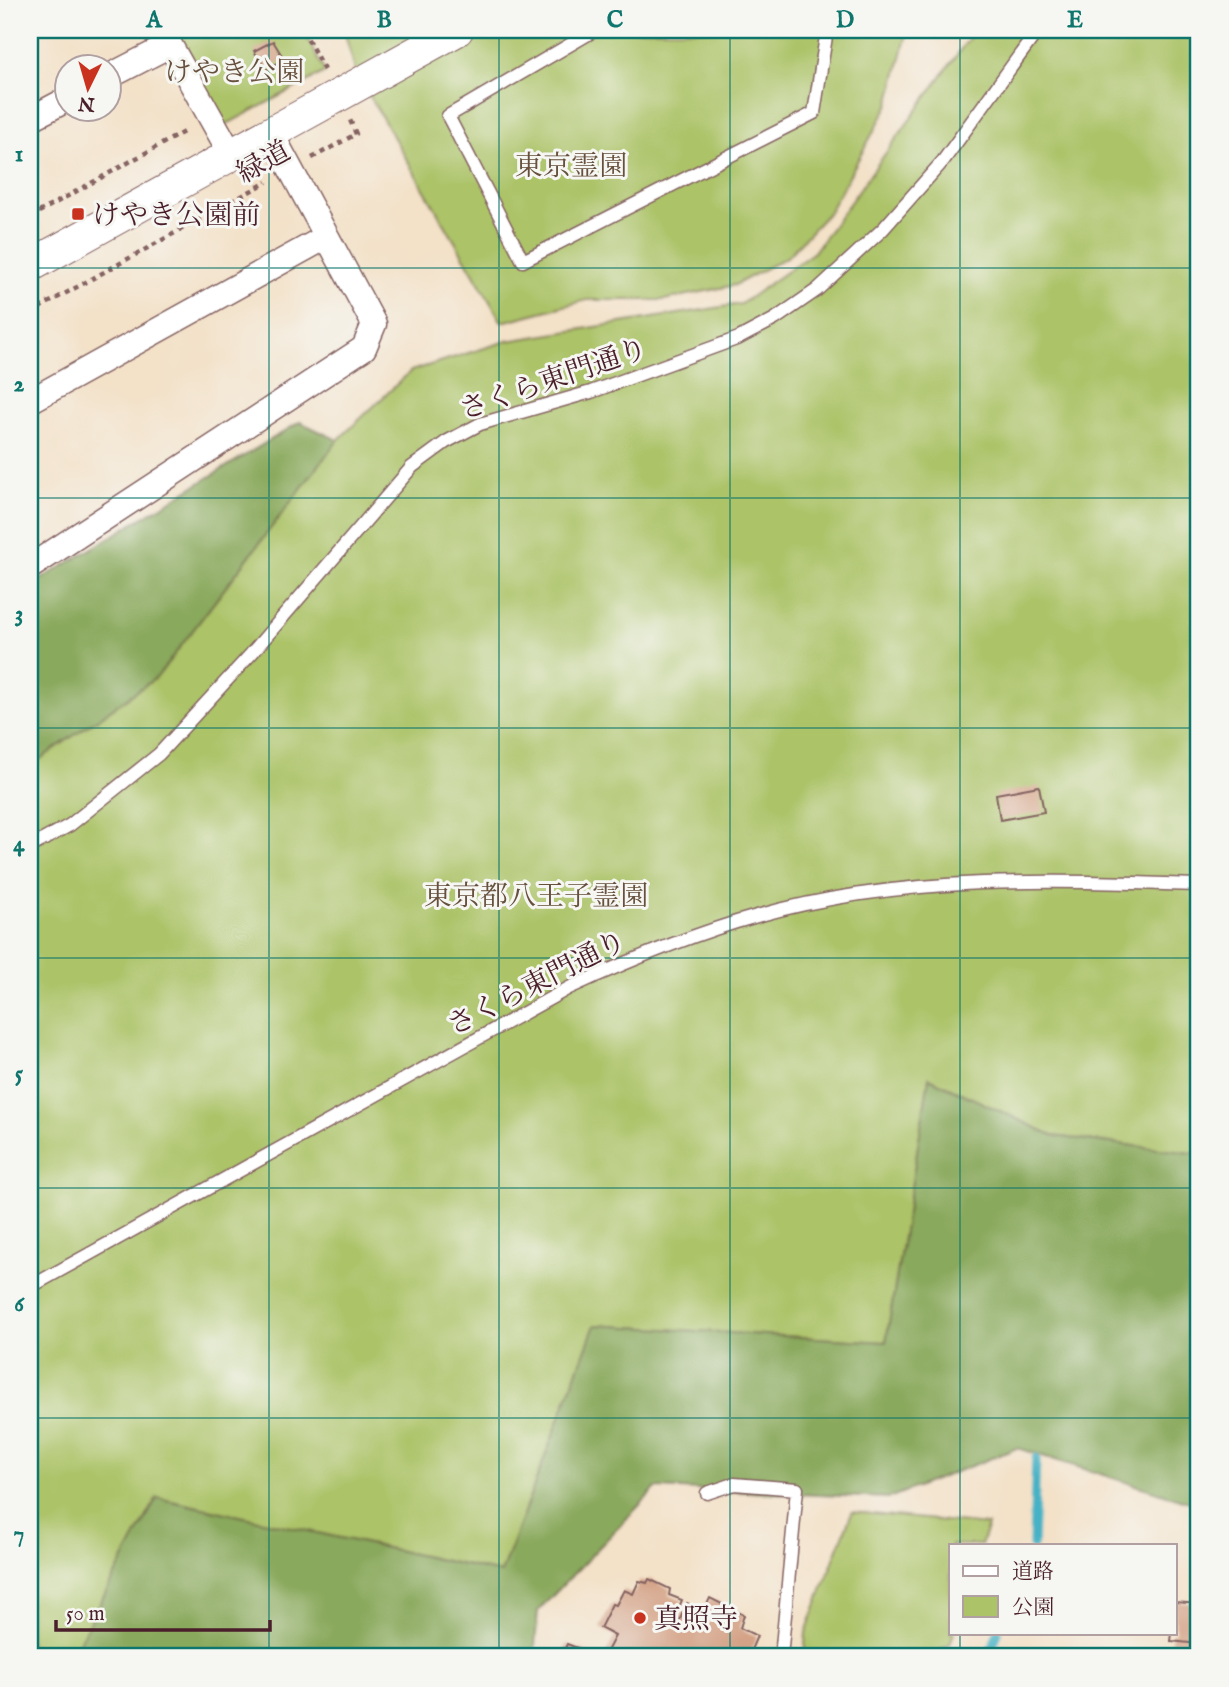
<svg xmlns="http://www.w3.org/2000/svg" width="1229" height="1687" font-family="'IM FELL English','Noto Serif JP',serif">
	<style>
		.green { fill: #acc368; stroke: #7b714a; stroke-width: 2 }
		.forest { fill: #89a95c; stroke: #6a6444; stroke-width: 2 }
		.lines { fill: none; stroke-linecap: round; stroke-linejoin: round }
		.stream { stroke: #47b2c5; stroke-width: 9 }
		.building { fill: #d4a286 }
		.service-casing { stroke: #856362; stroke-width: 15 }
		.minor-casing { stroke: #856362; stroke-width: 27 }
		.tertiary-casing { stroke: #856362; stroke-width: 34 }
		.path { stroke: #856362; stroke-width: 4.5; stroke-dasharray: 5 5; stroke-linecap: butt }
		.service { stroke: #fff; stroke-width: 12 }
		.minor { stroke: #fff; stroke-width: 24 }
		.tertiary { stroke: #fff; stroke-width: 32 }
		.grid { fill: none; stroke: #0f766e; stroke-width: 2; stroke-opacity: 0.55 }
		.poi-dot { fill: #c8321e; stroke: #f6f6f2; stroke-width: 2.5 }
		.labels { text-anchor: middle; stroke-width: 6; stroke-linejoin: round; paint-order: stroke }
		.park-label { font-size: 28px; fill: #67503d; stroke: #f6f6f2 }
		.street-label { font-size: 28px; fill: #4a1f2b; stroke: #f6f6f2 }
		.poi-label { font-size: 28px; fill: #4a1f2b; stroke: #f6f6f2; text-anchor: start }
		.neatline { fill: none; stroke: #0f766e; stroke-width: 2.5 }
		.grid-label { font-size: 23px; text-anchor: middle; font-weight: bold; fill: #0f766e }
	</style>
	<rect width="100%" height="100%" fill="#f6f6f2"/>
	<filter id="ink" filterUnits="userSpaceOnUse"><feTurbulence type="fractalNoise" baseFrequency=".0143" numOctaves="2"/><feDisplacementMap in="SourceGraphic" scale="14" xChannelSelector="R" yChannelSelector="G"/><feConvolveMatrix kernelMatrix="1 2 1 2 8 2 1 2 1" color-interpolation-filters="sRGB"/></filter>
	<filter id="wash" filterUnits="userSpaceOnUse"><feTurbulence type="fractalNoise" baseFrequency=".00686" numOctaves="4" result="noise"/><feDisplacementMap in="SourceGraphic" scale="28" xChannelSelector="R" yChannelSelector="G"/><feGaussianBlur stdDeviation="1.57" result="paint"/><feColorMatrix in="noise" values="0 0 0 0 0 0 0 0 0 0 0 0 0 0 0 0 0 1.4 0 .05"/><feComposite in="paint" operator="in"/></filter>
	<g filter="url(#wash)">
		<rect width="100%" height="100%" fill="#f3e1c8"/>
		<g class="green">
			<path d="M173 30H303L325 72 216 130 170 45Z"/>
			<path d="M344 30H908L889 104 829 212 787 257 735 285 664 300H587L502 322 356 73Z"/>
			<path d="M975 30H1199V1154L1053 1136 929 1078 886 1342 595 1325 501 1573 157 1498 71 1657H30V766L157 677 338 440 411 371 507 341 741 304 814 252Z"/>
			<path d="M852 1512 988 1525 981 1545H951V1633H954L950 1644 929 1657H804L806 1632Z"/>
		</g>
		<g class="forest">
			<path d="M300 422 338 440 157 677 30 766V586Z"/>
			<path d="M929 1078 1054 1136 1199 1154V1505L1017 1448 889 1498 656 1488 538 1611 534 1657H71L157 1498 501 1573 595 1325 886 1342Z"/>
		</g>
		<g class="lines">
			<g class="stream">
				<path d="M1033 1545 1036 1458"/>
				<path d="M988 1657 998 1633"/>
			</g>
		</g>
		<g id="blocks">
			<g class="building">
				<path d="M273 41 284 59 266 70 254 51Z"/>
				<path d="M1039 786 1044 812 1000 820 996 794Z"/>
				<path d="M649 1579 670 1589 669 1595 682 1600 673 1622 678 1624 687 1603 704 1611 710 1598 744 1615 740 1628 757 1636 748 1657H604L615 1636 600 1628 612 1604 616 1605 624 1590 633 1594 639 1581 647 1583Z"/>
				<path d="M1175 1602 1199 1604V1644L1171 1641 1172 1633H1175Z"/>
				<path d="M567 1644 600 1657H561Z"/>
			</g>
		</g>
	</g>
	<g filter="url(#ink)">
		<use href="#blocks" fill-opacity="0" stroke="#856362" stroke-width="2"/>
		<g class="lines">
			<g class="service-casing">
				<g id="service">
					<path d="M595 30 448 116 523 261 814 113 827 30"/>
					<path d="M30 847 70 825 159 754 251 654 412 467 446 442 480 424 591 392 739 338 775 319 817 290 883 229 943 161 1038 30"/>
					<path d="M30 1287 569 988C630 960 692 934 757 916 900 875 1052 880 1199 885"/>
					<path d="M707 1493 734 1484 797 1489 781 1657"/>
				</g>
			</g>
			<g class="minor-casing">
				<g id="minor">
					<path d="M108 77 170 45 231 154"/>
					<path d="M30 119 66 100"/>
					<path d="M30 401 326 237"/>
					<path d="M30 567 364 348 374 324 271 133"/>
				</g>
			</g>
			<g class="tertiary-casing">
				<path id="tertiary" d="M30 266 457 30"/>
			</g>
			<g class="path">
				<path d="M303 30 324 70"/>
				<path d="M312 158 356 134 350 120"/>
				<path d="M30 217 187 130"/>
				<path d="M30 313 267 182"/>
			</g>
			<use href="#service" class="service"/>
			<use href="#minor" class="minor"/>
			<use href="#tertiary" class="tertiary"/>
		</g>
	</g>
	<path class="grid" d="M269 30V1657M499 30V1657M730 30V1657M960 30V1545M30 268H1199M30 498H1199M30 728H1199M30 958H1199M30 1188H1199M30 1418H1199M960 1633V1657"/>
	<g class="poi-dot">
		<rect x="71" y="207" width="14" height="14" rx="3.5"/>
		<circle cx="640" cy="1618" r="7"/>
	</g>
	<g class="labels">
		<g class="park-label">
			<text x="234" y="81">けやき公園</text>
			<text x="571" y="175">東京霊園</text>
			<text x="536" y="905">東京都八王子霊園</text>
		</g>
		<g class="street-label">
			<text transform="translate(263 161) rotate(-29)" y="10">緑道</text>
			<text transform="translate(553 378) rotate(-19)" y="10">さくら東門通り</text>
			<text transform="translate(536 982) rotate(-27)" y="10">さくら東門通り</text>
		</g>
		<g class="poi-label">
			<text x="92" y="224">けやき公園前</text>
			<text x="654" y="1628">真照寺</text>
		</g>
	</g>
	<rect width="1229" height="1687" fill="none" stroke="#f6f6f2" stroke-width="77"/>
	<rect x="949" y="1544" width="228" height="91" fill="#f6f6f2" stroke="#b1a0a2" stroke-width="2"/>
	<rect x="963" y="1566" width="35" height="10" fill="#ffffff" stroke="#b1a0a2" stroke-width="2"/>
	<text x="1012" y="1578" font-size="21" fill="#4a1f2b">道路</text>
	<rect x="963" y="1596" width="35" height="21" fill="#acc368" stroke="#b1a0a2" stroke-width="2"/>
	<text x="1012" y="1614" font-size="21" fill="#4a1f2b">公園</text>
	<g transform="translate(88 88) rotate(185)"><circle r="33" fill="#f6f6f2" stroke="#b1a0a2" stroke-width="2"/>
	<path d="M0-5L12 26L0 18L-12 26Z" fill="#c8321e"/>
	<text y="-10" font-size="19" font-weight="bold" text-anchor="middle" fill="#4a1f2b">N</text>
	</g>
	<path d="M56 1620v10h214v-10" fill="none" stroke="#4a1f2b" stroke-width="3.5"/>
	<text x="66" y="1620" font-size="21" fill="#4a1f2b" stroke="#f6f6f2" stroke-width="5" paint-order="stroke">50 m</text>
	<rect x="38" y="38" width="1152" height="1610" class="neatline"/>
	<g class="grid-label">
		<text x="154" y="27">A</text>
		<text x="384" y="27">B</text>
		<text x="615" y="27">C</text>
		<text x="845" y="27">D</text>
		<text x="1075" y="27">E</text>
		<text x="19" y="161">1</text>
		<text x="19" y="391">2</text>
		<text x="19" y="621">3</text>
		<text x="19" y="851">4</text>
		<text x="19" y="1081">5</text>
		<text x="19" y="1311">6</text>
		<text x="19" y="1541">7</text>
	</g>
</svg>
